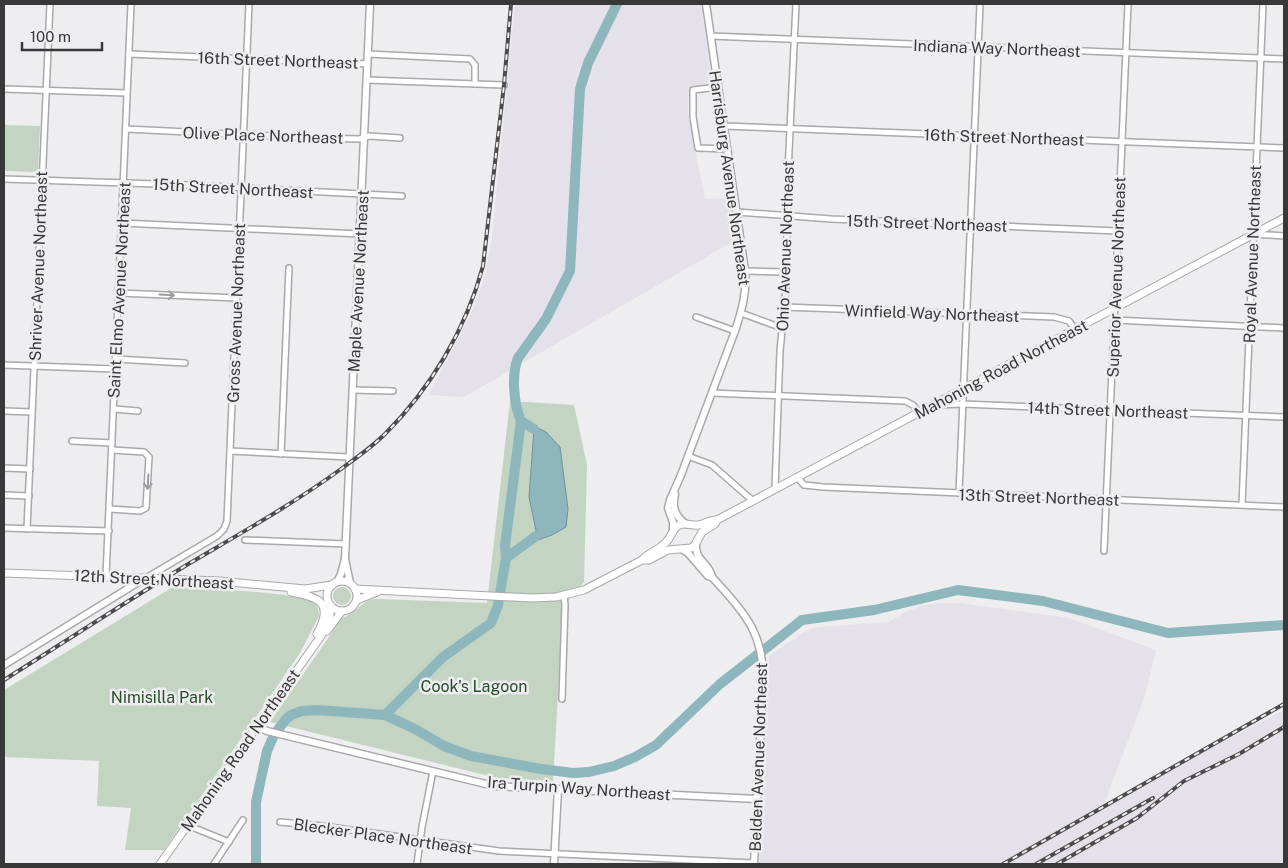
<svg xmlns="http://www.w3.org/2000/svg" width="1288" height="868" font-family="'Public Sans',sans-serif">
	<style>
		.built { fill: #e4e1ea }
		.green { fill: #c3d4c2 }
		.water { fill: #8db6bd; stroke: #749095 }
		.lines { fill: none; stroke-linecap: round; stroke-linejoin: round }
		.river { stroke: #8db6bd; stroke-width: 10 }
		.minor-casing { stroke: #a9a8aa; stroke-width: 8 }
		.tertiary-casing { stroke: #a9a8aa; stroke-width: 9 }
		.secondary-casing { stroke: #a9a8aa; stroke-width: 9 }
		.minor { stroke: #fff; stroke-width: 5 }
		.tertiary { stroke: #fff; stroke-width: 6 }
		.secondary { stroke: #fff; stroke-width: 7 }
		.rail-casing { stroke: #4c4b4c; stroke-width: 4 }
		.rail { stroke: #eeedf0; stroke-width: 2; stroke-dasharray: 5.5; stroke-linecap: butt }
		.oneway { stroke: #9c9c9c }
		.labels { text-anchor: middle; stroke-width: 5; stroke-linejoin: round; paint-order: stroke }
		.street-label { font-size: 16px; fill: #393839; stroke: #eeedf0 }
		.park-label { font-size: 16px; fill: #284d29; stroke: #eeedf0 }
	</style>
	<rect width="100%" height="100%" fill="#eeedf0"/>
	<g class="built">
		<path d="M515 4H701L712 83 689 88 688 113 705 199 730 198 734 241 464 397 428 395 471 314 485 276 492 237Z"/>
		<path d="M937 603H960L1069 618 1156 650 1145 696 1104 804 1284 710V864H759L769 656 802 633 811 629 820 627 888 622 906 612 920 606Z"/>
	</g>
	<g class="green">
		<path d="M4 125 40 126 38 172 4 171Z"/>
		<path d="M510 401 574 405 587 465 584 582 563 607 553 781 497 778 270 722 340 621C344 616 348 616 353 612 362 606 365 599 377 599L487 603Z"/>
		<circle cx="342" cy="596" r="9"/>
		<path d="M173 587C197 589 298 591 314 603 318 606 319 611 319 616L300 653 164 850H125L131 808 97 806 99 761 4 757V690Z"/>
	</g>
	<path class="water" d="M534 429H540L546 432 560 447 568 509 566 527 552 535 538 540 529 497Z"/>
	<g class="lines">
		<g class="river">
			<path d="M521 421 534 429"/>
			<path d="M506 558 536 536"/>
			<path d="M385 715 443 657 491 623 498 605 506 558 505 546 521 421C514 405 511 375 518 358L546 319 570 271 580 89 588 63 617 4"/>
			<path d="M256 864V802L267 751 274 735 286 719 291 715 302 711 317 710 385 715 415 729 444 746 471 756 541 769 573 773 589 772 614 766 635 757 656 745 720 684 802 620 874 610 958 590 1043 601 1168 633 1284 625"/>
		</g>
		<g class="minor-casing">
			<g id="minor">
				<path d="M711 36 1284 59"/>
				<path d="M129 54 368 64"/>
				<path d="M368 54 470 59 475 65V84"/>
				<path d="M367 80 504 85"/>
				<path d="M718 87 693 90V117L698 148 727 149"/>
				<path d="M4 89 127 93"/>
				<path d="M724 126 1284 148"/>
				<path d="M126 129 316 138 359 139 369 136 400 138"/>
				<path d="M4 179 187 185 402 196"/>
				<path d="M737 212 831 219 1118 231"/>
				<path d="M122 223 360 234"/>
				<path d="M1253 234 1284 236"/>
				<path d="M745 271 786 272"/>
				<path d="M119 293 237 298"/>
				<path d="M784 307 1054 317 1069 321 1075 329"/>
				<path d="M741 313 782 328"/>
				<path d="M696 317 735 331"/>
				<path d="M1114 320 1284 328"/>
				<path d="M116 359 185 363"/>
				<path d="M4 365 115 369"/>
				<path d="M353 390 393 391"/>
				<path d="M712 393 905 401 913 405 919 413"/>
				<path d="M935 405 963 404 1284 417"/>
				<path d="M114 409 138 411"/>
				<path d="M4 411 32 412"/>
				<path d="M72 441 112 443"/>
				<path d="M230 451 349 457"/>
				<path d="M281 454 289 268"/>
				<path d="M688 456 712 465 753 501"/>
				<path d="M4 468 30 469"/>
				<path d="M797 477 804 485 823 487 1284 507"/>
				<path d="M775 489 780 351 786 288 788 172 796 4"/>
				<path d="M959 493 980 4"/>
				<path d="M4 495 29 496"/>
				<path d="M1242 505 1263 4"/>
				<path d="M110 509 140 511 146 508 149 457 144 452 112 450"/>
				<path d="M4 528 109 531"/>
				<path d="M27 529 50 4"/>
				<path d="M245 540 346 544"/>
				<path d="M1104 551 1128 4"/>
				<path d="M106 576 131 4"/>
				<path d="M146 578 217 536 224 529 227 521 249 4"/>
				<path d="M562 699 565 605 564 596"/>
				<path d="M280 822 323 826 499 851 754 863"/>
				<path d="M187 825 229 842"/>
				<path d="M214 864 243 820"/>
				<path d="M417 864 422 827 433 771"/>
			</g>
		</g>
		<g class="tertiary-casing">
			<g id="tertiary">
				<path d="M675 494C672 508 675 516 686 524"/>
				<path d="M673 531V522L668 508 670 500 681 475 735 331C742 310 747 292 745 271L706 4"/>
				<path d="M696 543C694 561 710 563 712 577"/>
				<path d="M683 550 688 553 708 576 712 577C743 612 764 631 763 681L754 864"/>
				<path d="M337 582 341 574 345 559"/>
				<path d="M350 583 345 559 370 4"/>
				<path d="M4 665 145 578"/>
				<path d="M257 726 267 731 494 786 757 799"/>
				<path d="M554 864 558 789"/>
			</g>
		</g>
		<g class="secondary-casing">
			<g id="secondary">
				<path d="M642 560H649L668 550 691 548 695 545 702 532 715 524 717 520 1284 218"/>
				<path d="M4 573 219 581 305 589 332 585"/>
				<circle cx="342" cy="596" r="15"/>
				<path d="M355 589 532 598 556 597 584 590 642 560C649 552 660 550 667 541 672 536 672 529 679 525 685 522 692 526 698 525 706 524 710 519 717 520"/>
				<path d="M291 592C320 597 334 603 317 634"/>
				<path d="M357 600 377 592"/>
				<path d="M327 631 342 611"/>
				<path d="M160 864 321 636 329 621 331 606"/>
			</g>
		</g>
		<use href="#minor" class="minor"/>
		<use href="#tertiary" class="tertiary"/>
		<use href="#secondary" class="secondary"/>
		<g class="rail-casing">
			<g id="rail">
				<path d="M4 680C66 641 127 601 190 563 241 533 293 504 341 469 356 458 372 447 385 434 431 388 466 329 483 266L504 85 511 4"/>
				<path d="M1003 864 1284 704"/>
				<path d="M1036 864 1153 798"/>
				<path d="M1057 864 1137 818 1184 781 1239 754 1284 727"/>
			</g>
		</g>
		<use href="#rail" class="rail"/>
	</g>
	<defs><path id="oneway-shaft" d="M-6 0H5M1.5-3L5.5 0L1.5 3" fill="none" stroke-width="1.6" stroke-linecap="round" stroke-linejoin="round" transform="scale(1.25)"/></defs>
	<g class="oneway">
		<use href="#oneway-shaft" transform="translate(167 295) rotate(3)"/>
		<use href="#oneway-shaft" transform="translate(148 482) rotate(93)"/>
	</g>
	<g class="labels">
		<g class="street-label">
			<text transform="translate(997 48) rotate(2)" y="6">Indiana Way Northeast</text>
			<text transform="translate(278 60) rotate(2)" y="6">16th Street Northeast</text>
			<text transform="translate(263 135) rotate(2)" y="6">Olive Place Northeast</text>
			<text transform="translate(1004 137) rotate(2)" y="6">16th Street Northeast</text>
			<text transform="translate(730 178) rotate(82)" y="6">Harrisburg Avenue Northeast</text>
			<text transform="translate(233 188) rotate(3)" y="6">15th Street Northeast</text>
			<text transform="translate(927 223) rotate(2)" y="6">15th Street Northeast</text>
			<text transform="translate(785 246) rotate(-88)" y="6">Ohio Avenue Northeast</text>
			<text transform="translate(1252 254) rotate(-88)" y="6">Royal Avenue Northeast</text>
			<text transform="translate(38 266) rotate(-88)" y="6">Shriver Avenue Northeast</text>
			<text transform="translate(1116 277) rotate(-88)" y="6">Superior Avenue Northeast</text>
			<text transform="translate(358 281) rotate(-87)" y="6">Maple Avenue Northeast</text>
			<text transform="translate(119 290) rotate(-87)" y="6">Saint Elmo Avenue Northeast</text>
			<text transform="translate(236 313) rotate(-88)" y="6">Gross Avenue Northeast</text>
			<text transform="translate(932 313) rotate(2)" y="6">Winfield Way Northeast</text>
			<text transform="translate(1001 369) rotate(-28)" y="6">Mahoning Road Northeast</text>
			<text transform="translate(1108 410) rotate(2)" y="6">14th Street Northeast</text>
			<text transform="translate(1039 497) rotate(2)" y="6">13th Street Northeast</text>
			<text transform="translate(154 579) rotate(3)" y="6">12th Street Northeast</text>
			<text transform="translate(240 750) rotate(-55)" y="6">Mahoning Road Northeast</text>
			<text transform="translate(758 757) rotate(-88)" y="6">Belden Avenue Northeast</text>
			<text transform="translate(579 788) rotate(4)" y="6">Ira Turpin Way Northeast</text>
			<text transform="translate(383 836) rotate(8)" y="6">Blecker Place Northeast</text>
		</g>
		<g class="park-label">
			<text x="474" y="692">Cook's Lagoon</text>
			<text x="162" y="703">Nimisilla Park</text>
		</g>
	</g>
	<rect width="1288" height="868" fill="none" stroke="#393839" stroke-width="10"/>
	<path d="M22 42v8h80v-8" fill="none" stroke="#393839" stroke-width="2.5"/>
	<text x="30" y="42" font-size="15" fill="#393839" stroke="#eeedf0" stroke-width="4" paint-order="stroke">100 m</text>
</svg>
